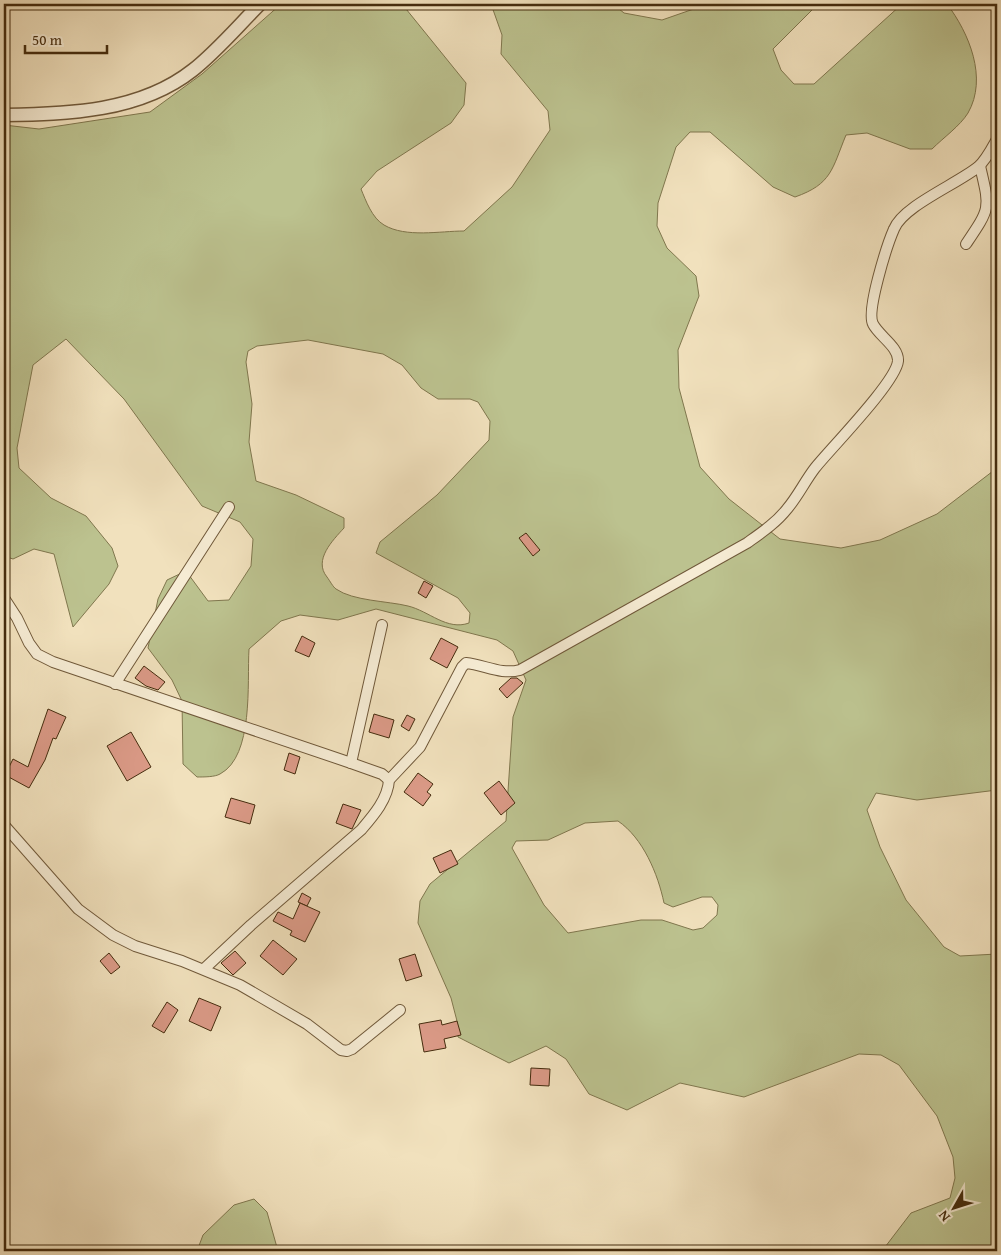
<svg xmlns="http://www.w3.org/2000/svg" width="1001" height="1255" font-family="'Gentium Book Plus',serif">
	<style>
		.green { fill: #bcc28f; stroke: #80774e; fill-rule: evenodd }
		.building { fill: #db9a87; stroke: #452c0e }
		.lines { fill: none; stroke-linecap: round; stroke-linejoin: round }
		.minor-casing { stroke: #70593a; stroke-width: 12 }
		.tertiary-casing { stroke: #70593a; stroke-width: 15 }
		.minor { stroke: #f6ecd4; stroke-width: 10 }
		.tertiary { stroke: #f6ecd4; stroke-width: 12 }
	</style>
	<rect width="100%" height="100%" fill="#f1e1bd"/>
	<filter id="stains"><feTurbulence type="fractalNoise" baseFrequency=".004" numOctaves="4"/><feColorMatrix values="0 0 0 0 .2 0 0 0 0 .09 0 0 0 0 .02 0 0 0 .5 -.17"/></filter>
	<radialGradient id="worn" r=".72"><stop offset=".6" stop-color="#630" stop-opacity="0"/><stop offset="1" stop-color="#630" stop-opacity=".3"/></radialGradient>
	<g class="green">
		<path d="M281 4H402L466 83 464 105 451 123 377 171 361 189C366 201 372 218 384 225 406 238 440 231 464 231L512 187 550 130 548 111 501 54 502 35 491 4H613L624 13 662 20 708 4H818L773 49 781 70 794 84H814L902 4H947C969 33 988 78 968 113 960 126 943 138 932 149H910L867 133 846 135C832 169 832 184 795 197L773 187 710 132H690L676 147 658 203 657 226 667 248 696 276 699 296 678 350 679 388 700 467 729 499 780 539 841 548 880 540 937 514 997 468V790L917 800 876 793 867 810 880 847 906 900 944 947 960 956 997 954V1251H882L911 1213 950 1198 955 1178 953 1157 937 1116 899 1065 881 1055 859 1054 744 1097 680 1083 627 1110 589 1094 566 1059 546 1046 509 1063 458 1037 457 1021 451 998 418 923 420 901 430 884 506 821 513 717 526 680 513 651 497 640 376 609 338 620 300 615 281 621 249 649C247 683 254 756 220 774 215 777 204 777 197 777L183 764 182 701 172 680 148 648 158 599 167 580 186 571 208 601 229 600 251 566 253 539 240 522 202 506 124 399 66 339 33 365 17 448 19 468 51 498 86 516 112 548 118 566 109 584 73 627 54 554 34 549 13 559 4 556V125L39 129 150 112 202 74ZM308 340 383 354 402 365 421 388 438 399H470L478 402 490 421 489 440 437 495 380 542 376 553 458 598 470 613 469 623C447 631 429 611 408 606 388 601 353 601 336 589 333 587 330 581 327 577 313 560 333 540 344 528V518L296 495 256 481 249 442 252 404 246 362 248 351 257 346ZM618 821C643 838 658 874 664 903L673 907 702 897H712L718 905 717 915 703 928 693 930 662 920H641L568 933 544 905 512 848 516 841 548 840 585 823Z"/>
		<path d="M254 1199 267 1212 278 1251H197L203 1235 234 1205Z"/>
	</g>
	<g class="building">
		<path d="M526 533 540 550 533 556 519 538Z"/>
		<path d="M424 581 433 586 426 598 418 593Z"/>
		<path d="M302 636 315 643 309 657 295 651Z"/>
		<path d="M441 638 458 647 447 668 430 659Z"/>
		<path d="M144 666 165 682 158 690 146 686 135 678Z"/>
		<path d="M511 678H517L523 683 507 698 499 689Z"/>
		<path d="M48 709 66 717 56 739 53 738 45 760 29 788 5 775 13 759 28 767Z"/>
		<path d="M374 714 394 720 389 738 369 732Z"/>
		<path d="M407 715 415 719 409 731 401 726Z"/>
		<path d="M131 732 151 767 127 781 107 746Z"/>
		<path d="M289 753 300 757 295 774 284 770Z"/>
		<path d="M418 773 433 784 427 792 431 795 423 806 404 792Z"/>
		<path d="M499 781 515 803 501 815 484 793Z"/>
		<path d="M231 798 255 805 250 824 225 817Z"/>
		<path d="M343 804 361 810 352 829 336 823Z"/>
		<path d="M451 850 458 864 440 873 433 858Z"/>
		<path d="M302 893 311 898 307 906 298 902Z"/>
		<path d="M300 903 320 912 305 942 290 935 292 931 273 921 278 912 293 919Z"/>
		<path d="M273 940 297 959 283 975 260 956Z"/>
		<path d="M235 951 246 963 233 975 221 963Z"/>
		<path d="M109 953 120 967 111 974 100 961Z"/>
		<path d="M415 954 422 976 406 981 399 959Z"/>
		<path d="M199 998 221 1007 211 1031 189 1021Z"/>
		<path d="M167 1002 178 1010 164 1033 152 1026Z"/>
		<path d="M441 1020 442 1025 457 1021 461 1035 444 1039 446 1048 424 1052 419 1024Z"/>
		<path d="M531 1068 550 1069 549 1086 530 1085Z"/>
	</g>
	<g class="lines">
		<g class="minor-casing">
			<g id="minor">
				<path d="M966 244C991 207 990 209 980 166"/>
				<path d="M4 598 17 618 29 643 37 654 53 662 351 763 382 774 389 780"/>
				<path d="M115 684 229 507"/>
				<path d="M351 763 382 625"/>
				<path d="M4 825 78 909 113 935 135 946 182 961 240 985 307 1024 341 1050 347 1051 352 1049 400 1010"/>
				<path d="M204 969 251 925 361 830C373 816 388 799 389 780L420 747 462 667 466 663C485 665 501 675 520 670L747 543C761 533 776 523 787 509 798 496 805 481 815 468 831 448 896 382 898 361 899 347 879 336 873 324 866 311 887 245 894 229 903 206 957 184 978 167 986 160 992 148 997 139"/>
			</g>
		</g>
		<g class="tertiary-casing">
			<path id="tertiary" d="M4 115C68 114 140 112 193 70 217 51 238 26 260 4"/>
		</g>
		<use href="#minor" class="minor"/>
		<use href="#tertiary" class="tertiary"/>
	</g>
	<rect width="1001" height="1255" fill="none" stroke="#f1e1bd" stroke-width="20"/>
	<rect x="5" y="5" width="991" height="1245" fill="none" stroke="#452c0e" stroke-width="2.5"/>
	<rect x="10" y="10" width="981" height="1235" fill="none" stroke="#452c0e"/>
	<g transform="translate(954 1208) rotate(231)" stroke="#f6ecd4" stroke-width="4" paint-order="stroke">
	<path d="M0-4L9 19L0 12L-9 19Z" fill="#452c0e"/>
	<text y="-8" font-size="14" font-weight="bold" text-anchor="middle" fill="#452c0e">N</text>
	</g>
	<path d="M25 45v8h82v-8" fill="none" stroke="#452c0e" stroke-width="2.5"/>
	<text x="32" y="45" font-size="15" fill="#452c0e" stroke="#f6ecd4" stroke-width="4" paint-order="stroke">50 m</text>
	<rect width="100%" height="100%" filter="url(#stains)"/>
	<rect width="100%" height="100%" fill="url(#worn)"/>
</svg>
